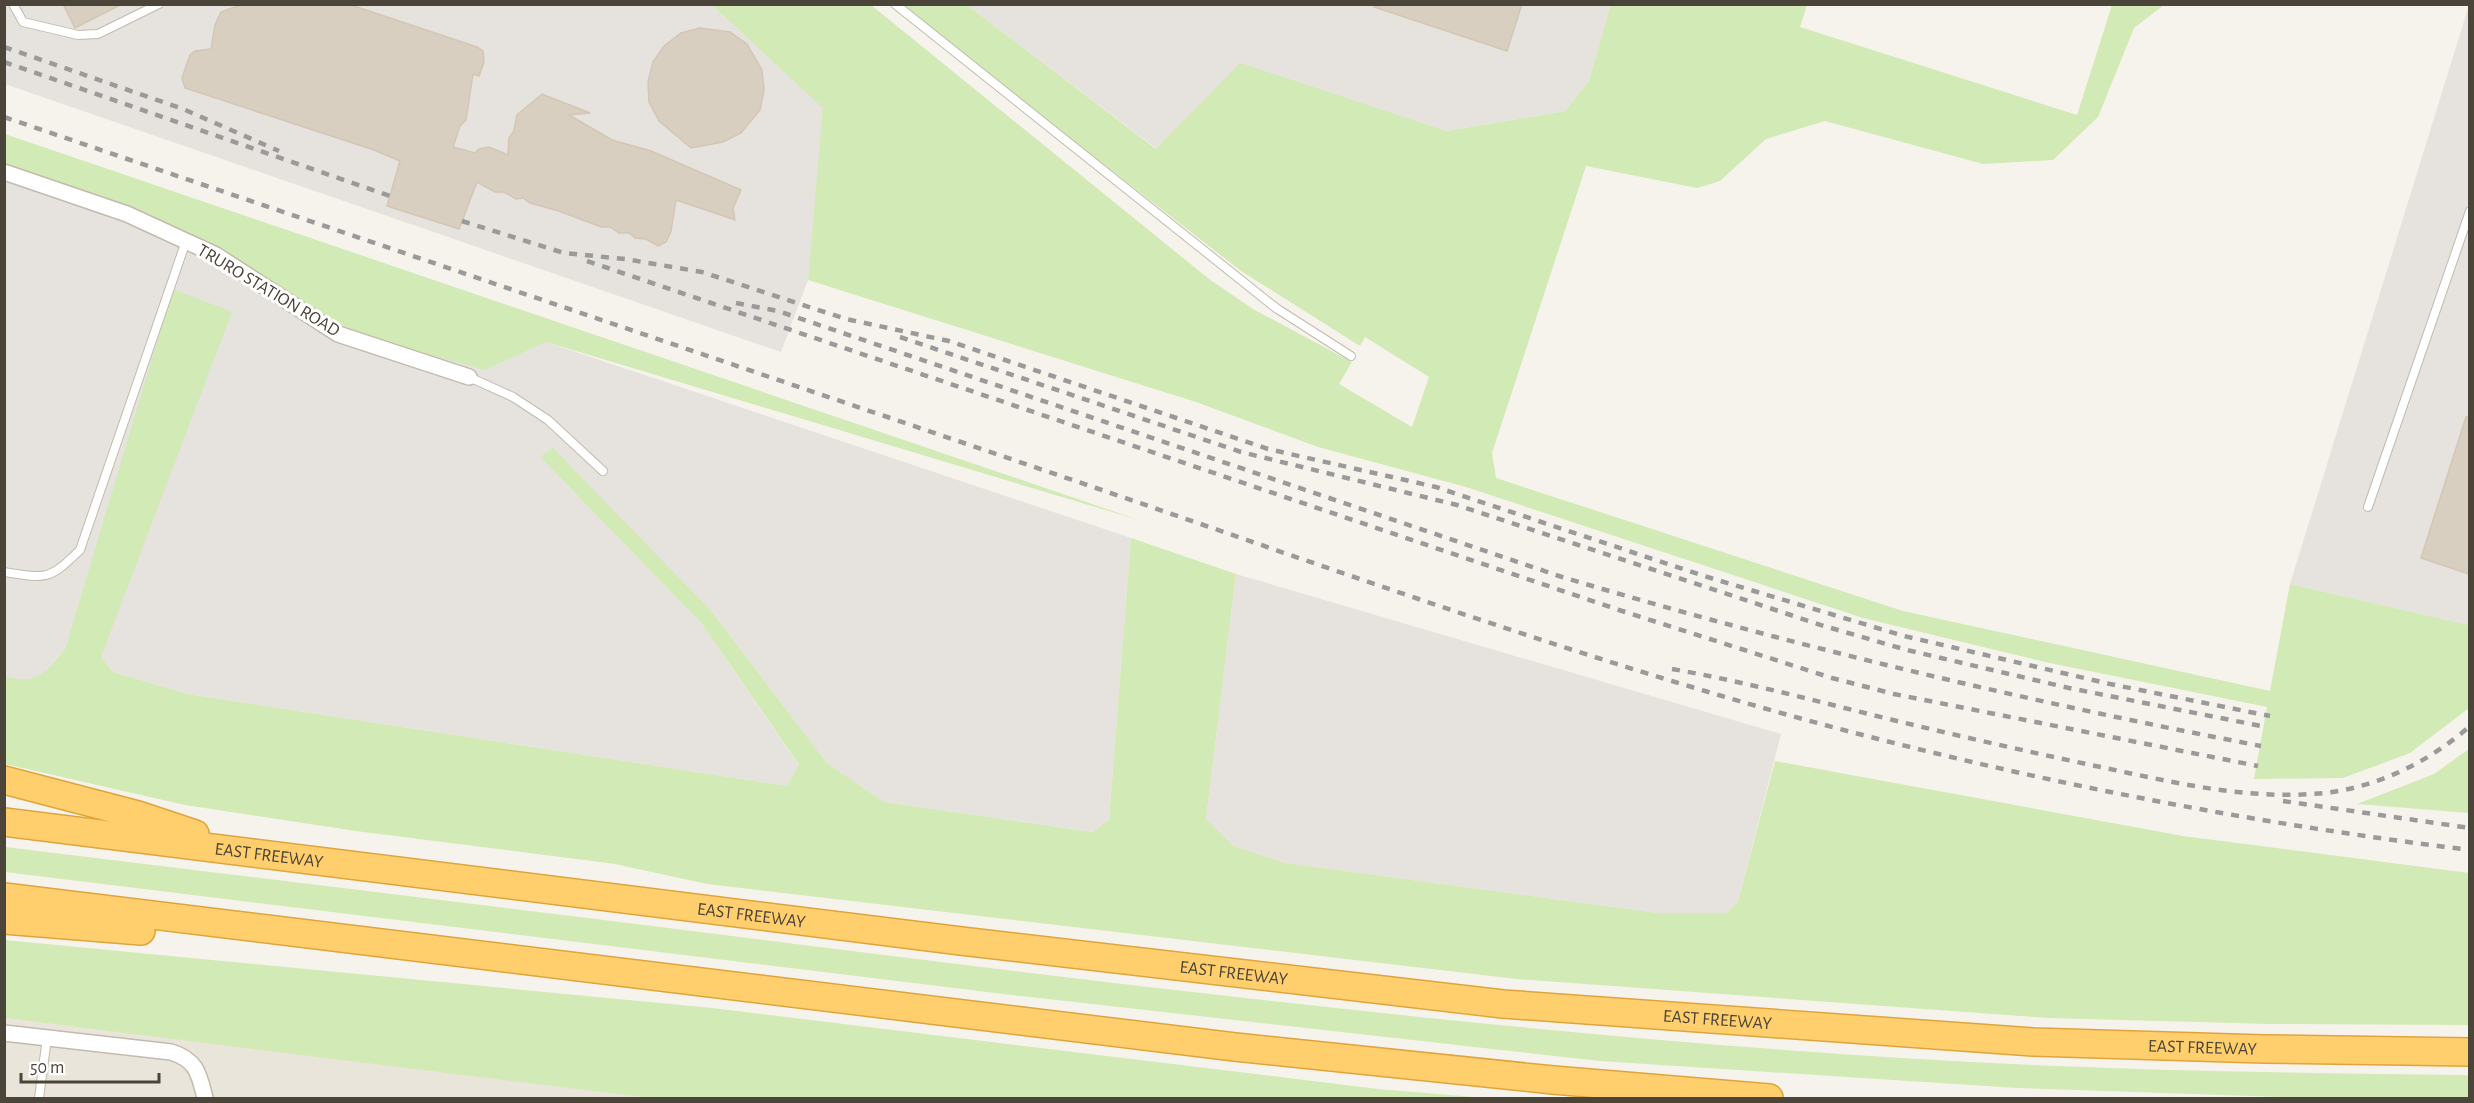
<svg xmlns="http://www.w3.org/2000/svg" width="2474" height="1103" font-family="'Alegreya Sans',sans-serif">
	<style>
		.residential { fill: #eae5da }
		.industrial { fill: #e6e2dd }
		.green { fill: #d2eab5 }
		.building { fill: #d8cfc1; stroke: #d3c7b4; stroke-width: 1.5 }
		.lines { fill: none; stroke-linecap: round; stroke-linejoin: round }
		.service-casing { stroke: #c2bbae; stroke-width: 10 }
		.minor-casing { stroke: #c2bbae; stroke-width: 18 }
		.motorway-casing { stroke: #e0a43c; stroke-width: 30 }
		.service { stroke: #fff; stroke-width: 8 }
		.minor { stroke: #fff; stroke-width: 15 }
		.motorway { stroke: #ffcf6e; stroke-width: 27 }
		.rail { stroke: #9a9a9a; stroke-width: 4.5; stroke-dasharray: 8 8; stroke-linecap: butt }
		.labels { text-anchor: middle; stroke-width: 6; stroke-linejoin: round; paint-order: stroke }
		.street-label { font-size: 18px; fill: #4b4439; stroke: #fff }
	</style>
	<rect width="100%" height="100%" fill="#f6f3ec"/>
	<path class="residential" d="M5 1018 401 1066 649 1098H5Z"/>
	<g class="industrial">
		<path d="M5 5H712L824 108 808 280 781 352 5 84Z"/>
		<path d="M967 5H1611L1589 81 1565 111 1447 131 1240 64 1157 149Z"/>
		<path d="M2469 5V625L2290 584Z"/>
		<path d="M4 166 147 214 210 243 322 316 485 369 546 342 1131 538 1109 820 1094 832 884 802 827 763 712 612 540 457 702 624 799 766 787 786 188 694 113 672 101 657 174 290 65 649 41 676 20 681 5 676Z"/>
		<path d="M1236 574 1781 734 1738 902 1726 913H1658L1285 863 1234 846 1206 819Z"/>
	</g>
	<g class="green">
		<path d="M1611 4 1807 5 1800 27 2077 115 2112 5H2164L2134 28 2098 117 2053 160 1983 164 1825 121 1766 139 1720 181 1697 188 1586 166 1492 453 1496 478 1903 611 2270 691 2290 584 2469 625V708L2410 753 2343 778 2254 779 2267 707 2045 662 1863 618 1466 487 1318 447 1196 402 808 280 823 108 712 5H871L1209 279 1253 309 1352 362 1339 384 1412 427 1429 377 1365 337 1360 346 1241 271 899 5H967L1156 149 1240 63 1447 131 1565 111 1589 81Z"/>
		<path d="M5 134 1142 521 546 342 485 370 364 336 322 316 210 243 147 214 5 166Z"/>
		<path d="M173 289 232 312 101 657 113 672 188 694 787 786 799 765 702 624 540 457 553 448 712 612 827 763 884 802 1093 832 1109 820 1131 538 1236 574 1206 819 1234 846 1285 863 1658 913H1726L1738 902 1775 761 2183 836 2469 873V1025L2271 1024 2048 1018 1517 979 707 884 615 864 356 831 185 805 5 764V676C37 686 45 672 65 649Z"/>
		<path d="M2469 749V813L2357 804 2434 774Z"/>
		<path d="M5 847C268 879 532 911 795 944 1125 985 1454 1025 1785 1050 2013 1068 2241 1073 2469 1075V1098H2308L2017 1088 1600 1061 1021 996 5 872Z"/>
		<path d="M5 940 712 1008 1378 1089 1486 1098H649L5 1018Z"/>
	</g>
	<g class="building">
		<path d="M63 4H122L75 28Z"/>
		<path d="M243 4H348L477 47 483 51 484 62 479 76 473 74 466 120 460 126 453 147 475 153 479 149 489 147 508 155 509 138 514 131 517 115 542 94 590 113 569 115 612 140 651 151 741 190 733 208 735 220 676 200 671 231 666 242 658 246 646 239 635 238 629 233H619L610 227H601L559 211 530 203 523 198 516 199 504 192H495L477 182 459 229 387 206 400 161 374 150 185 88 182 78 190 55 195 51 211 49 215 25 221 12Z"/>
		<path d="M1374 4H1522L1507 51 1374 7Z"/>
		<path d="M700 28 730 32 747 44 762 70 764 90 760 110 741 133 723 142 691 148 659 121 649 102 648 82 653 62 664 46 681 33Z"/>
		<path d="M2466 417H2469V574L2421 558Z"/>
	</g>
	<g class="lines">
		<g class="service-casing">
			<g id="service">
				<path d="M13 4 23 22 78 35 98 34 159 4"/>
				<path d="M895 4 1276 308 1351 356"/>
				<path d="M469 377 513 397 548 420 603 471"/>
				<path d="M2368 507 2470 211"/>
				<path d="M4 572C47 579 49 580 80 550L186 241"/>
				<path d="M39 1098 47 1038"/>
			</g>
		</g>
		<g class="minor-casing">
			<g id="minor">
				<path d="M4 172 127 214 216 255 338 334 469 377"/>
				<path d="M4 1033 171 1052C197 1060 199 1074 205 1098"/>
			</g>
		</g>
		<g class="motorway-casing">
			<g id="motorway">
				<path d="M4 780 138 815 195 834"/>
				<path id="s1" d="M4 822 961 941 1503 1004 2033 1042 2264 1049 2470 1052"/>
				<path d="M4 897 1235 1047 1553 1080 1769 1098"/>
				<path d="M4 920 141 931"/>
			</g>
		</g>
		<use href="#service" class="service"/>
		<use href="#minor" class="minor"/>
		<use href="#motorway" class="motorway"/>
		<g class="rail">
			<path d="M4 47 183 109 279 151"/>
			<path d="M4 62 390 196"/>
			<path d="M4 117C368 241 732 364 1096 488 1304 559 1511 634 1722 696 1966 768 2217 819 2470 850"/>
			<path d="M462 221 564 253 625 259 702 272 846 319 949 341 1268 449 1436 487 1704 576 1904 636 2110 684 2270 716"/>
			<path d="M587 261 1619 610 1832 678 1894 694 2258 766"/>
			<path d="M736 303 778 311 1562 577C1792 646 2025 701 2261 746"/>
			<path d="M900 337 1241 452 1457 505 1824 626 1907 650 2069 688 2261 726"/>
			<path d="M1672 669C1747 682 1819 702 1893 720 1959 736 2025 751 2091 765 2168 781 2245 801 2324 793 2378 787 2429 762 2470 726"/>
			<path d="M2283 801 2470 828"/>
		</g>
	</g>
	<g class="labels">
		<g class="street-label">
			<text transform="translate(269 290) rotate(31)" y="6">TRURO STATION ROAD</text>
			<text dy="6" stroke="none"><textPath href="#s1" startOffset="267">EAST FREEWAY</textPath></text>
			<text dy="6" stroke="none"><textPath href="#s1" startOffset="753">EAST FREEWAY</textPath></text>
			<text dy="6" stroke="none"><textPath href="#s1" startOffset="1239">EAST FREEWAY</textPath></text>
			<text dy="6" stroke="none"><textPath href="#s1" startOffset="1725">EAST FREEWAY</textPath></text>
			<text dy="6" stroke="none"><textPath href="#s1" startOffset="2211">EAST FREEWAY</textPath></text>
		</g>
	</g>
	<rect width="2474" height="1103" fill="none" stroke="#4b4439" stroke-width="12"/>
	<path d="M21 1073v9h138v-9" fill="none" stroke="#4b4439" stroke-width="3"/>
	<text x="30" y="1073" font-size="18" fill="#4b4439" stroke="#ffffff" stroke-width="4.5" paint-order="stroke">50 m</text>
</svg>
